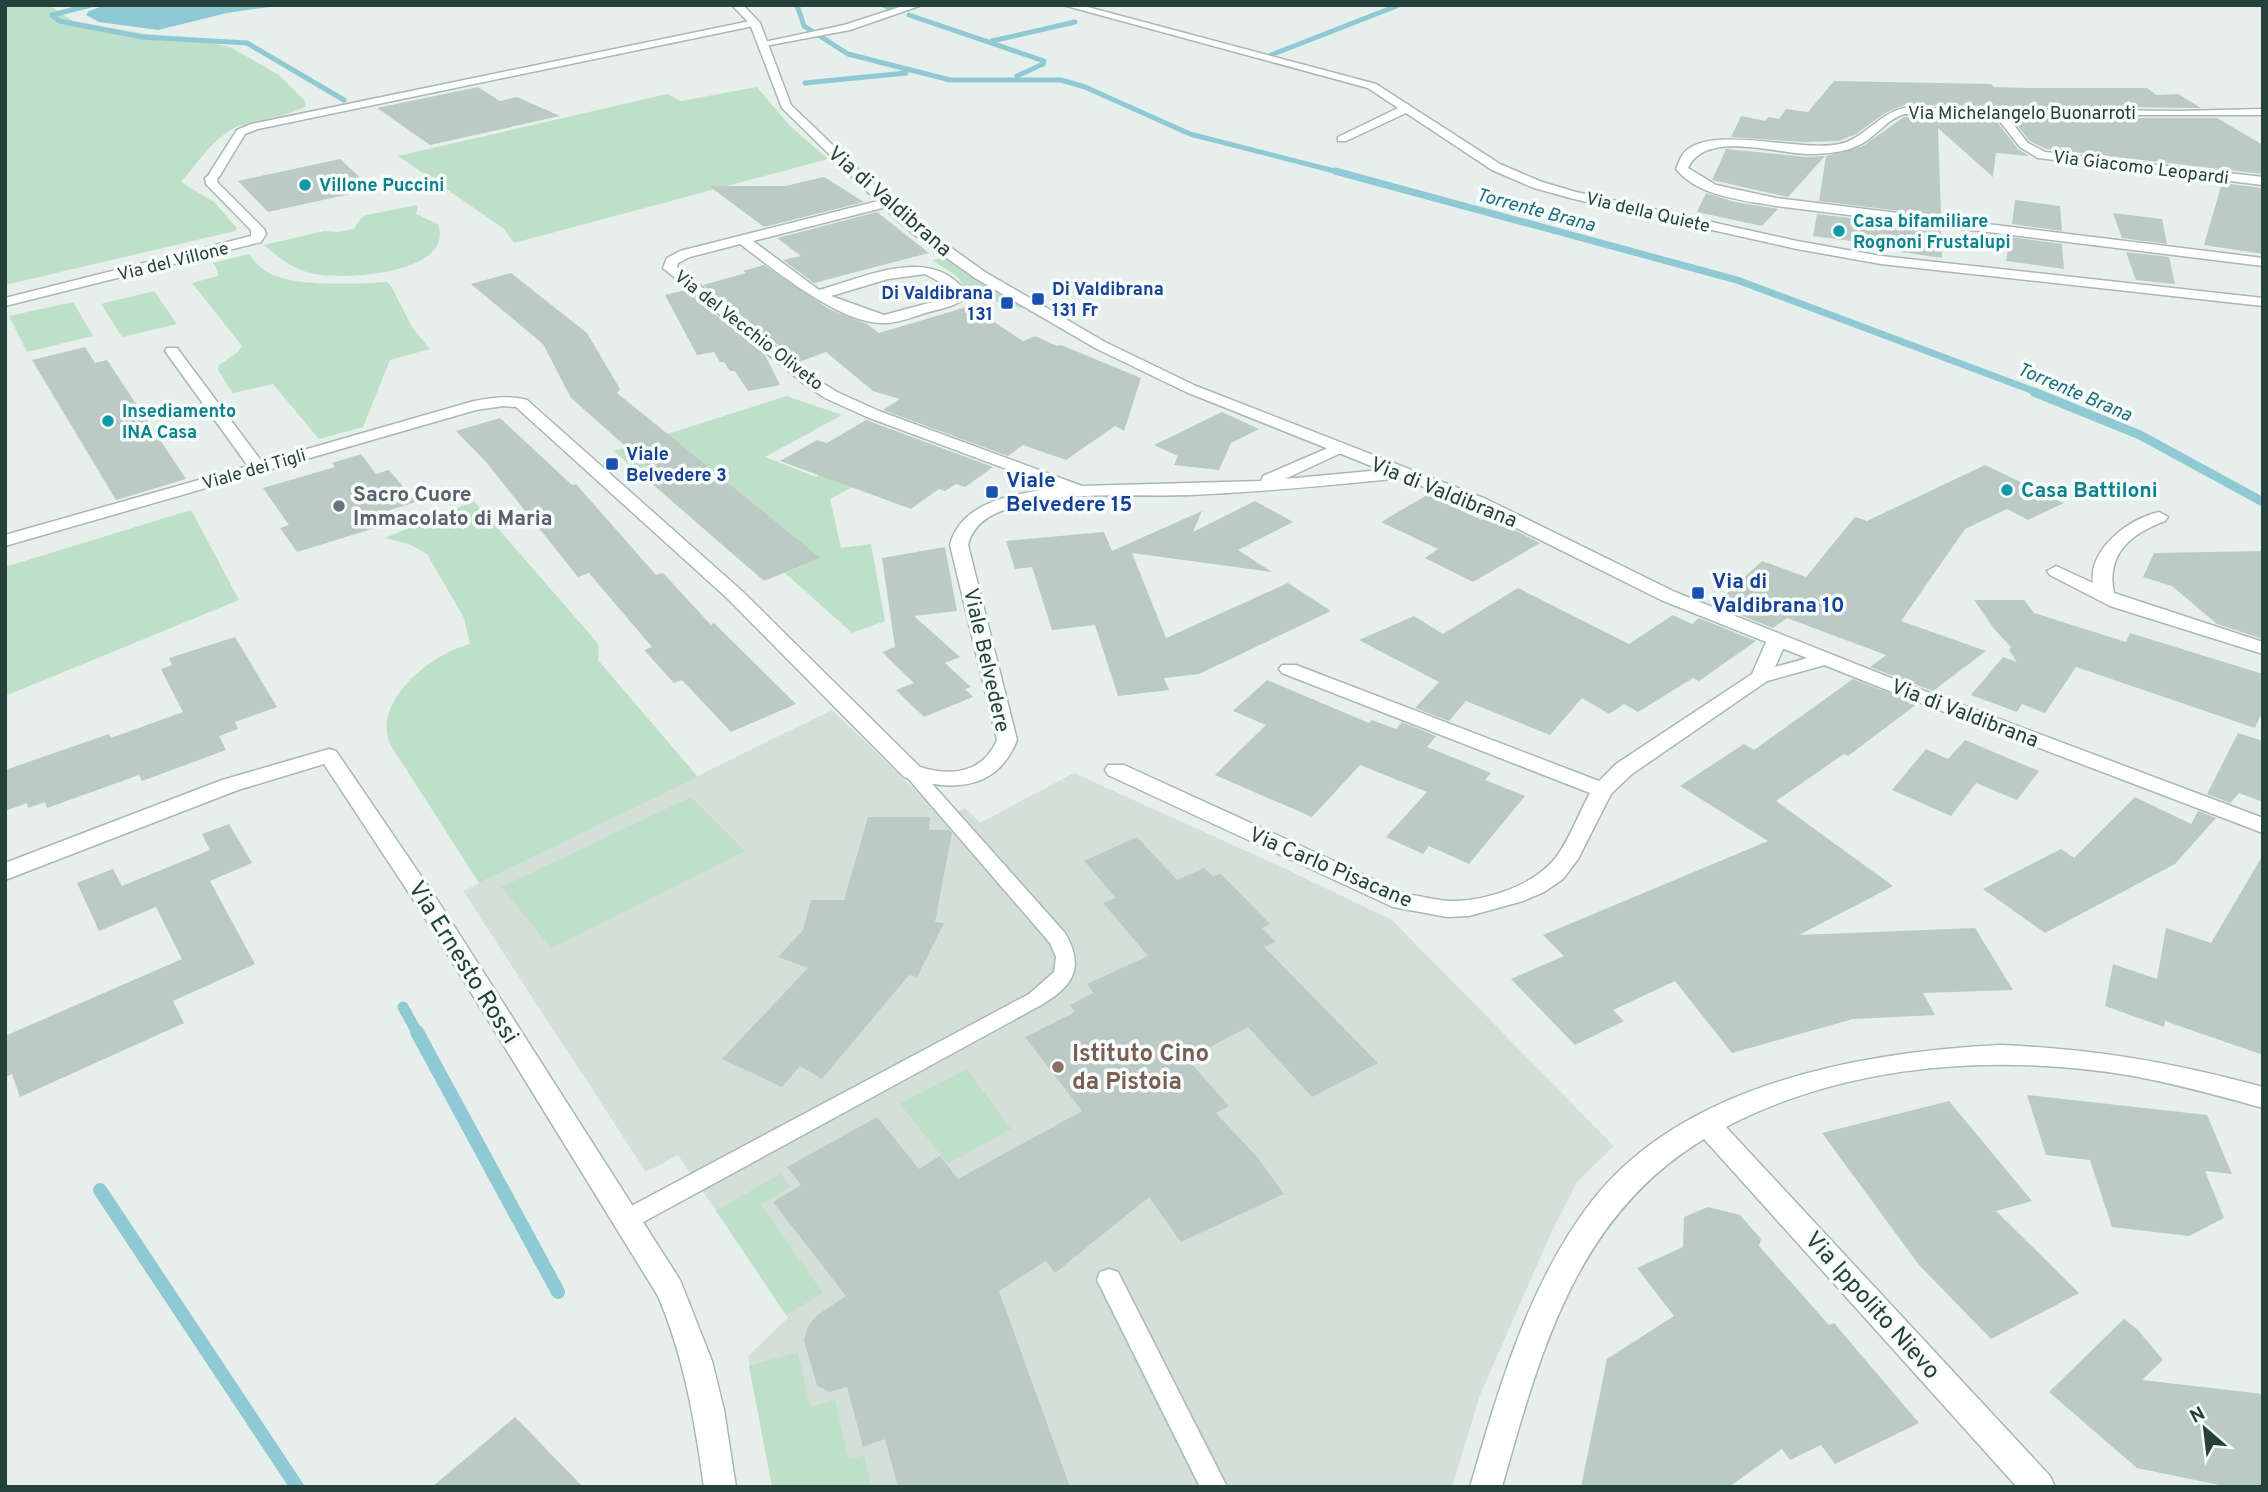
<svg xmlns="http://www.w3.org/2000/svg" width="2268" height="1492" font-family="Overpass,sans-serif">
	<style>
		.built { fill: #d4dfda }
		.green { fill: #bfe0c8 }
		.water { fill: #8ec9d4 }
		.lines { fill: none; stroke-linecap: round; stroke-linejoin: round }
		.stream-far4 { stroke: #8ec9d4; stroke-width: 5 }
		.stream-far3 { stroke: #8ec9d4; stroke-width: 7 }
		.stream-far2 { stroke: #8ec9d4; stroke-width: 9 }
		.stream-far1 { stroke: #8ec9d4; stroke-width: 11 }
		.stream { stroke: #8ec9d4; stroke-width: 14 }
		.building { fill: #bbcac4 }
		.service-casing { stroke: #a8b8b2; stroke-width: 3 }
		.pedestrian-casing { stroke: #a8b8b2; stroke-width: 3 }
		.minor-casing { stroke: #a8b8b2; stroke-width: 3 }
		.tertiary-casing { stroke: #a8b8b2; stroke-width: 3 }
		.service { fill: #fff; fill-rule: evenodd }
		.pedestrian { fill: #fff; fill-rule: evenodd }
		.minor { fill: #fff; fill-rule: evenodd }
		.tertiary { fill: #fff; fill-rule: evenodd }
		.culture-dot { fill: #0f9aa8; stroke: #f7fbf9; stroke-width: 2.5 }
		.transit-dot { fill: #1a4fb4; stroke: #f7fbf9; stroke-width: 2.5 }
		.worship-dot { fill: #6b7280; stroke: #f7fbf9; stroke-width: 2.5 }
		.education-dot { fill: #8d6e63; stroke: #f7fbf9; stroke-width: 2.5 }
		.labels { text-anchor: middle; stroke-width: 7; stroke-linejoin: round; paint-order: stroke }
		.far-street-label { font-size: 18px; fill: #24423a; stroke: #f7fbf9 }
		.far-culture-label { font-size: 18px; font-weight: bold; fill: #0d838f; stroke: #f7fbf9; text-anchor: start }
		.far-transit-label { font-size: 18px; font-weight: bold; fill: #164399; stroke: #f7fbf9; text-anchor: start }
		.far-water-label { font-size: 19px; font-style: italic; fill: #1c6f80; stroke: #f7fbf9 }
		.street-label { font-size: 21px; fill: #24423a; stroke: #f7fbf9 }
		.transit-label { font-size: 21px; font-weight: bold; fill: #164399; stroke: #f7fbf9; text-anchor: start }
		.culture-label { font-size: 21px; font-weight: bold; fill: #0d838f; stroke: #f7fbf9; text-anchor: start }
		.worship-label { font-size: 21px; font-weight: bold; fill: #5b616d; stroke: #f7fbf9; text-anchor: start }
		.near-street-label { font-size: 24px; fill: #24423a; stroke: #f7fbf9 }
		.near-education-label { font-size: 24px; font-weight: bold; fill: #785e54; stroke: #f7fbf9; text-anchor: start }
	</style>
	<rect width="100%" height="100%" fill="#e6efeb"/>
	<path class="built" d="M832 710 944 818 965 808 980 823 1074 773 1275 864 1392 920 1614 1146 1577 1182 1552 1231 1480 1395 1452 1487H772L748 1356 788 1318 678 1155 646 1172 463 891Z"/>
	<g class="green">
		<path d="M5 5H49L73 21 146 34 184 37 230 47 279 75 305 101 306 106C285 118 261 118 239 126 215 135 197 164 181 182L214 202 237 228 235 231 5 285Z"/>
		<path d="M757 87 789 125 828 159 514 243 503 228 398 156 667 94 681 101Z"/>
		<path d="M418 205 416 214 438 224C456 275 340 281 310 273 290 267 279 258 264 245L324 231 338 232 354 229 360 219 366 215Z"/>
		<path d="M249 254C253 259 258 266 264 270 287 288 358 284 387 282L391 286 412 327 430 349 390 360 363 427 319 439 273 384 233 393 218 370 219 365 238 352 242 346 192 283 218 276V271L213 263Z"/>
		<path d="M948 257 1025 309 968 294 958 277 932 260Z"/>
		<path d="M154 291 177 324 122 337 101 304Z"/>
		<path d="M73 302 93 336 27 352 9 316Z"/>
		<path d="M787 396 842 415 765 457 816 477 839 463 928 446 830 499 841 548 871 544 885 621 852 633 785 573 821 558 690 452 636 470 614 451Z"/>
		<path d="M474 501 595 640 599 646 598 660 698 777 479 883 390 744C372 700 433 653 470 644L464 618 427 554 409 544 385 538Z"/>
		<path d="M191 510 239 600 5 696V567Z"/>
		<path d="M691 797 745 851 551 948 501 887Z"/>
		<path d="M967 1069 1011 1129 948 1164 900 1104Z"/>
		<path d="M781 1174 790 1187 761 1204 823 1293 786 1315 716 1210Z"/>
		<path d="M798 1352 810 1407 835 1400 849 1460 864 1455 871 1487H772L749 1366Z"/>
	</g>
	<path class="water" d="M106 5H283L227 13 158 30 99 22 86 15 89 11Z"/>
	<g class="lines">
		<g class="stream-far4">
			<path d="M91 5 52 15 59 21 142 37 247 43 344 100"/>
			<path d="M797 5 804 26 848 54 950 80H1061L1085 87 1190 134 1342 173"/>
			<path d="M884 5 893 10"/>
			<path d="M909 15 1044 61 1043 64 1017 76"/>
			<path d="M992 41 1075 22"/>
			<path d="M1271 55 1399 5"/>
			<path d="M805 83 906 73"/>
		</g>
		<path class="stream-far3" d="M1335 171 1737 280 2039 393"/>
		<path class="stream-far2" d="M2034 392 2140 435 2263 502"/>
		<path class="stream-far1" d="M403 1007 418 1034"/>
		<g class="stream">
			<path d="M417 1032 558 1292"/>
			<path d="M100 1190 297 1487"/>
		</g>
	</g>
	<g class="building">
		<path d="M1834 81 1991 84 1994 87 2030 88H2147L2157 95 2178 94 2201 108 1904 105 1885 113 1856 134 1839 141 1803 142 1731 137 1741 116 1765 121 1768 117 1779 119 1786 109 1808 112Z"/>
		<path d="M478 87 500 101 517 97 560 116 430 145 377 108Z"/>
		<path d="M1904 117 1994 118 2018 149 2029 156 1996 153 1993 177 1938 128 1941 216 1819 201 1826 156 1863 146Z"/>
		<path d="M2011 118H2217L2263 145V174L2046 149 2030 141Z"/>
		<path d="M1726 149 1807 157 1825 156 1788 197 1712 180Z"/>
		<path d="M340 159 373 189 268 212 238 181Z"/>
		<path d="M824 177 864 202 764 227 709 186H785Z"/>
		<path d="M2222 183 2263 188V254L2204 245Z"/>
		<path d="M1706 193 1735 202 1778 209 1762 226 1697 212Z"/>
		<path d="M2015 200 2060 206 2062 231 2012 224Z"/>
		<path d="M877 212 929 253 814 283 783 260 801 256 777 238Z"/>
		<path d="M2113 213 2162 219 2167 244 2122 238Z"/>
		<path d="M1817 214 1941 229 1942 258 1901 252 1902 248 1813 236Z"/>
		<path d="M2010 237 2062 244 2064 269 2006 261Z"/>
		<path d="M2126 252 2169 257 2175 284 2136 280Z"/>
		<path d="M764 265 829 309 867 324 879 333 970 306 1023 341 1035 336 1057 346 1061 345 1141 378 1124 431 1115 426 1066 460 1023 445 1008 456 883 410 900 399 873 391 826 352 799 362 703 285 746 273 743 271Z"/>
		<path d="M511 273 587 333 620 389 617 393 821 558 764 581 636 470 648 466 571 398 543 344 471 284Z"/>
		<path d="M685 290 765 355 780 385 748 391 735 371H730L724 362H720L714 352 697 355 665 295Z"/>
		<path d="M85 347 95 363 107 360 186 479 116 500 32 360Z"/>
		<path d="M1222 412 1259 429 1231 443 1219 470 1174 465 1178 456 1154 445Z"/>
		<path d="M500 418 572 485 576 484 656 575 663 573 711 625 714 623 796 704 731 732 682 680 674 683 644 650 652 647 589 573 578 577 486 462 456 431Z"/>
		<path d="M866 420 993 467 965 487 956 484 945 491 939 489 911 509 780 461 817 440 827 443Z"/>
		<path d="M361 454 376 474 389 470 416 502 390 510 398 521 297 552 280 528 289 525 263 488 335 467 332 463Z"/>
		<path d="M1985 465 2064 503 2028 520 2007 509 1965 529 1901 621 1986 651 1933 691 1870 667 1886 655 1787 618 1773 628 1714 605 1762 561 1806 577 1855 517 1867 521Z"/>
		<path d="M1427 495 1482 520 1488 517 1540 543 1473 582 1425 558 1438 549 1381 522Z"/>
		<path d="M1255 501 1293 522 1238 550 1272 572 1132 553 1166 638 1288 583 1331 611 1199 674 1164 678 1169 690 1118 696 1095 625 1052 630 1032 567 1015 569 1006 541 1104 532 1112 551 1202 511 1193 532Z"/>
		<path d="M945 547 957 611 914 616 960 657 945 663 971 687 965 689 973 697 924 717 896 690 914 683 882 652 895 647 882 558Z"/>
		<path d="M2263 551V639L2217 624 2172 586 2143 577 2154 553Z"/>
		<path d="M1518 588 1629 644 1673 615 1692 624 1699 618 1756 641 1699 681 1693 678 1638 712 1624 704 1609 714 1582 698 1550 735 1466 701 1449 721 1415 708 1439 682 1359 640 1414 616 1443 634Z"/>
		<path d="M1974 600H2024L2034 613 2126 642 2130 633 2263 674V710L2255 728 2076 667 2045 713 2022 704 2017 712 1971 695 2003 657 2017 662 2009 650 2011 647 1995 630Z"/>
		<path d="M235 637 277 707 235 722 238 729 219 736 226 750 142 781 139 775 47 808 45 802 28 808 27 803 5 811V770L109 734 111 738 183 712 161 669 172 665 169 658Z"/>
		<path d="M1853 679 1917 704 1848 756 1844 754 1776 801 1893 886 1799 935 1975 928 2013 990 1923 993 1935 1015 1853 1019 1732 1053 1675 981 1613 1010 1624 1021 1575 1045 1511 979 1564 956 1543 935 1768 841 1680 786 1744 744 1754 750Z"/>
		<path d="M1267 680 1369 723 1372 720 1396 729 1402 722 1436 736 1427 747 1491 773 1485 780 1525 796 1469 864 1429 846 1423 854 1386 837 1427 792 1360 765 1312 817 1215 775 1266 725 1233 711Z"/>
		<path d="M2238 733 2263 741V802L2239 793 2230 803 2207 794Z"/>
		<path d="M1965 740 2039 771 2017 800 1976 783 1951 816 1892 790 1926 749 1948 759Z"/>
		<path d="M2135 797 2191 824 2198 811 2216 818 2175 864 2045 933 1983 889 2061 849 2074 858Z"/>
		<path d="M868 817H930L929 830H949L952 833 935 922 944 923 917 977 909 975 822 1079 800 1066 782 1087 722 1059 808 968 778 957 803 930 811 900H844Z"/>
		<path d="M229 824 252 863 210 881 255 964 173 1001 184 1023 20 1097 12 1074 5 1077V1036L182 959 156 907 99 931 77 883 113 869 122 886 210 850 202 834Z"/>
		<path d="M1137 837 1177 880 1204 868 1213 876 1221 874 1270 924 1262 928 1276 942 1264 947 1378 1063 1312 1097 1248 1027 1187 1059 1229 1106 1216 1113 1258 1158 1284 1194 1181 1242 1149 1197 1055 1273 1046 1261 999 1291 1070 1487H898L885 1439 863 1447 847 1387 830 1392 817 1386 804 1340 808 1326 816 1316 846 1296 773 1202 801 1185 787 1167 877 1117 919 1169 940 1156 958 1179 1082 1111 1025 1037 1075 1012 1070 1005 1093 993 1087 984 1148 956 1103 903 1116 898 1084 861Z"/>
		<path d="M2263 855V1055L2165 1021 2164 1027 2105 1006 2113 964 2157 979 2166 928 2211 943Z"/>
		<path d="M2027 1095 2207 1115 2232 1174 2205 1171 2224 1218 2189 1236 2112 1227 2090 1160 2046 1155Z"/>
		<path d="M1949 1101 2032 1201 1996 1211 2079 1293 1991 1339 1919 1265 1822 1133Z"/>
		<path d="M1708 1207 1740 1215 1761 1239 1759 1246 1829 1325 1834 1323 1919 1423 1835 1464 1821 1445 1790 1460 1782 1449 1729 1487H1581L1607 1359 1674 1316 1637 1268 1683 1247 1684 1217Z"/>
		<path d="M2124 1319 2137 1329 2163 1360 2142 1380 2263 1394V1487H2229L2137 1468 2049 1392Z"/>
		<path d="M515 1417 583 1487H432Z"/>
	</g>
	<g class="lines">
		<g class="service-casing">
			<g id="service">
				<path d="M912 766 918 768 1065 933C1084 966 1075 985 1043 1004L636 1226 628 1229 620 1226 616 1219 620 1212 1029 994 1054 972 1056 957 1050 943 906 776 903 772 906 768Z"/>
				<path d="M1109 1269 1118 1272 1227 1487H1200L1097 1280 1100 1272Z"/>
			</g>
		</g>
		<g class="pedestrian-casing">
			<path id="pedestrian" d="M215 170 221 174 217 179 218 183 264 229 266 234 261 242 5 306V298L251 236V230L206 184 205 178Z"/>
		</g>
		<g class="minor-casing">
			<g id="minor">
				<path d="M906 5H922L850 30 765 46 760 43 844 25Z"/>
				<path d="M1063 5H1080L1376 84 1500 164 1542 182 1576 192 1797 241 1881 256 2263 298V306L1881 264 1797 249 1574 199 1534 188 1492 170 1406 113 1346 141H1338V137L1398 108 1368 88Z"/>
				<path d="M755 20 760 23 758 25 258 129 245 134 219 177 209 174 237 130 251 124Z"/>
				<path d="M1904 108 2179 111 2263 109V115H2006L2028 143 2045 152 2263 177V185L2038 158 2020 147 1995 115 1904 114C1889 119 1881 130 1869 139 1852 152 1828 154 1807 154 1774 153 1705 130 1688 168L1716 185 1776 198 2263 258V266L1776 206C1743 200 1699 197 1676 169 1678 165 1680 158 1683 154 1708 123 1801 153 1840 144 1865 138 1878 114 1904 108Z"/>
				<path d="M886 199 890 200V206L753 241 819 290C867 277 933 243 968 295 958 306 943 308 929 312 915 316 901 322 887 323 842 326 775 270 740 244L690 257 678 263 677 267 813 377 837 392 879 411 1082 486 1261 481 1263 476 1337 444 1343 446 1345 449 1343 452 1285 479 1403 468 1411 473 1403 478C1332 485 1261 492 1190 495 1133 497 1075 491 1020 505 997 511 974 520 968 545L1017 740C997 791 951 792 904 777L728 599 516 407 503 406 476 410 5 546V535L248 466 165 351 167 348H177L262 462 474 401C492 398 508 395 527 400L742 591 920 767C951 777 983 773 997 740L950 545C961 500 1019 493 1058 488L867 417 825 398 803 383 663 268 667 258 680 251ZM925 274 940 282 953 294 944 299 884 315 831 296 888 279Z"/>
				<path d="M2159 512 2168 517 2165 521C2130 534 2106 554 2114 593L2263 642V654L2110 606 2050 575 2047 571 2056 566 2093 583C2089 548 2129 519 2159 512Z"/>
				<path d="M1777 634 1787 640 1775 667 1825 653 1835 659 1832 663 1767 681 1632 774 1611 794 1578 859 1563 879 1544 892 1523 901 1469 916 1447 917 1393 907 1108 775 1105 770 1108 765H1124L1406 894C1420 896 1435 900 1449 901 1484 902 1535 886 1557 856 1570 838 1579 813 1590 793L1282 673 1279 669 1282 665H1296L1599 781 1616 764 1752 674 1767 640Z"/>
				<path d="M329 749 336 751 438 901 680 1280 712 1361 724 1410 736 1487H704C695 1421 684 1357 658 1296L422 913 324 764 238 790 5 880V863L222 780Z"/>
				<path d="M2000 1045C2094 1049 2172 1062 2263 1087V1108C2220 1096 2177 1084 2133 1076 1999 1053 1848 1063 1726 1127L2050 1476 2055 1487H2017L1704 1139C1576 1216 1540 1352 1502 1487H1470C1499 1388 1528 1284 1592 1201 1683 1084 1861 1052 2000 1045Z"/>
			</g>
		</g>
		<g class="tertiary-casing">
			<path id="tertiary" d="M732 5H743L760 23 791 105 890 200 922 227 985 272 1105 342 1196 386 1486 499 1675 592 1906 684 2263 818V833L1892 692 1661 600 1474 507 1186 392 1095 348 975 278 912 233 882 206 782 108 750 24Z"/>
		</g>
		<use href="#service" class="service"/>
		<use href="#pedestrian" class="pedestrian"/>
		<use href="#minor" class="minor"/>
		<use href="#tertiary" class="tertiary"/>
	</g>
	<g class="culture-dot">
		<circle cx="305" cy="185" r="7"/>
		<circle cx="1839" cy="231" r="7"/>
		<circle cx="108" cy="421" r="7"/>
		<circle cx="2007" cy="490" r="7"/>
	</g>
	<g class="transit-dot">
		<rect x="1031" y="292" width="14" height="14" rx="3.5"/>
		<rect x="1000" y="296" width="14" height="14" rx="3.5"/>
		<rect x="605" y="457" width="14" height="14" rx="3.5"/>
		<rect x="985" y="485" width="14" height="14" rx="3.5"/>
		<rect x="1691" y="586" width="14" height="14" rx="3.5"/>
	</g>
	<circle class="worship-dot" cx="339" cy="506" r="7"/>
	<circle class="education-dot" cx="1058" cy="1067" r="7"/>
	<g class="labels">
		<g class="far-street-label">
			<text x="2022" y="119">Via Michelangelo Buonarroti</text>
			<text transform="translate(2141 167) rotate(7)" y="6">Via Giacomo Leopardi</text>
			<text transform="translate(1648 212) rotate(13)" y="6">Via della Quiete</text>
			<text transform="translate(173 261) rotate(-14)" y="6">Via del Villone</text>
			<text transform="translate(749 330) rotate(38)" y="6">Via del Vecchio Oliveto</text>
			<text transform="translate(254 469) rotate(-16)" y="6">Viale dei Tigli</text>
		</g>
		<g class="far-culture-label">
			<text x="319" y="191">Villone Puccini</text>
			<text x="1853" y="227">Casa bifamiliare<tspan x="1853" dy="21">Rognoni Frustalupi</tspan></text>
			<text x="122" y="417">Insediamento<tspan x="122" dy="21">INA Casa</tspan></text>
		</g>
		<g class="far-transit-label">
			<text x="1052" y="295">Di Valdibrana<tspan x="1052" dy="21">131 Fr</tspan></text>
			<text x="993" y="299" text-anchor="end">Di Valdibrana<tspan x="993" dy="21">131</tspan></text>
			<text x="626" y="460">Viale<tspan x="626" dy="21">Belvedere 3</tspan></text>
		</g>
		<g class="far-water-label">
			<text transform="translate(1536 209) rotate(15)" y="7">Torrente Brana</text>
			<text transform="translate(2075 391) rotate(23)" y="7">Torrente Brana</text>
		</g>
		<g class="street-label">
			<text transform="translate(890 201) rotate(41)" y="7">Via di Valdibrana</text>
			<text transform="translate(1444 492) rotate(22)" y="7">Via di Valdibrana</text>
			<text transform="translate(987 660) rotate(77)" y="7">Viale Belvedere</text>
			<text transform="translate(1965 713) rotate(21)" y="7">Via di Valdibrana</text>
			<text transform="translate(1331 867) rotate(23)" y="7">Via Carlo Pisacane</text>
		</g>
		<g class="transit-label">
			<text x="1006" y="487">Viale<tspan x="1006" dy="24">Belvedere 15</tspan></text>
			<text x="1712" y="588">Via di<tspan x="1712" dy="24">Valdibrana 10</tspan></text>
		</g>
		<g class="culture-label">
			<text x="2021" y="497">Casa Battiloni</text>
		</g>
		<g class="worship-label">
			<text x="353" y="501">Sacro Cuore<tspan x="353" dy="24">Immacolato di Maria</tspan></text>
		</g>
		<g class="near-street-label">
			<text transform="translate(464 962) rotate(58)" y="8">Via Ernesto Rossi</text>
			<text transform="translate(1873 1305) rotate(48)" y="8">Via Ippolito Nievo</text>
		</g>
		<g class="near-education-label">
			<text x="1072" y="1061">Istituto Cino<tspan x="1072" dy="28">da Pistoia</tspan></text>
		</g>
	</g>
	<rect width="2268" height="1492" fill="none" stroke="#24423a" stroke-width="14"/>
	<g transform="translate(2205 1429) rotate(332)" stroke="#f7fbf9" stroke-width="5" paint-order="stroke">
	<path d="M0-5L12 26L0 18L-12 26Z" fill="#24423a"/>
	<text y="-10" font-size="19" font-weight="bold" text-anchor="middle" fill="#24423a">N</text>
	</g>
</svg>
